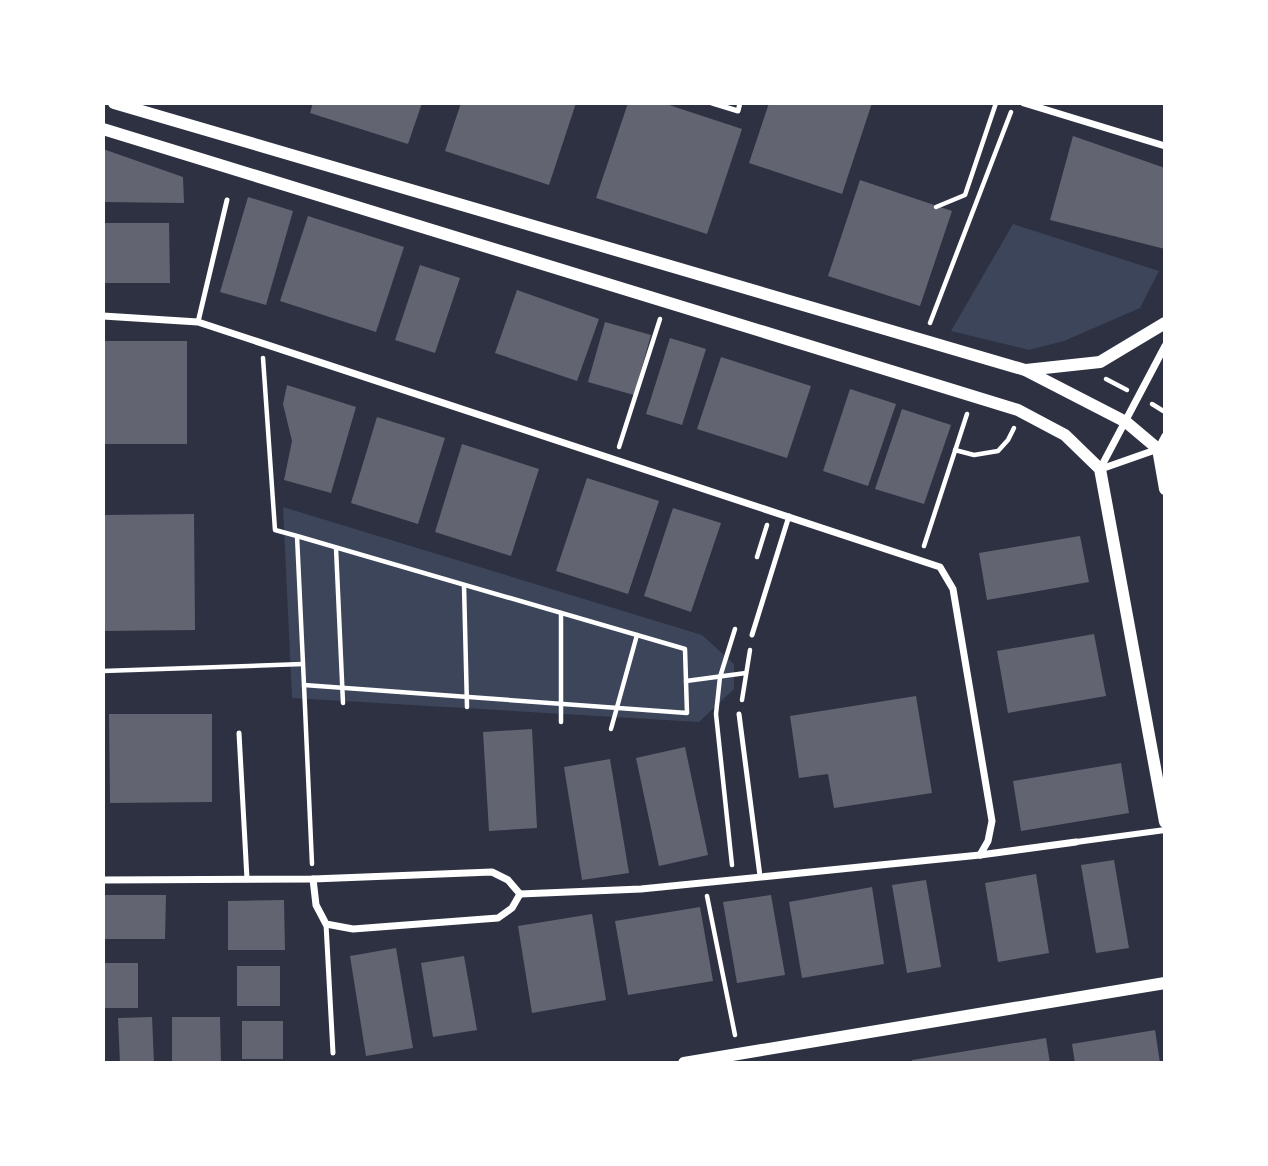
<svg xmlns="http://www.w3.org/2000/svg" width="1268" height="1166" font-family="'Fira Sans Condensed',sans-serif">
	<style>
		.green { fill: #3c4559 }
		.building { fill: #626471 }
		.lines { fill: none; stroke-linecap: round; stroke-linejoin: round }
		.path { stroke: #fff; stroke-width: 4.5 }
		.service { stroke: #fff; stroke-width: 5 }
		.pedestrian { stroke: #fff; stroke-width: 6 }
		.minor { stroke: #fff; stroke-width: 7 }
		.tertiary { stroke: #fff; stroke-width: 12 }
	</style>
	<rect width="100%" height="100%" fill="#2d3142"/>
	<g class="green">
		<path d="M1013 224 1159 271 1140 308 1064 341 1029 350 951 331Z"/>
		<path d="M283 507 702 635 734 664V689L699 722 292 698Z"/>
	</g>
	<g class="building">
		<path d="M313 103H422L408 144 310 113Z"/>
		<path d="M461 103H576L549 185 445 151Z"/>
		<path d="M628 103H663L742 129 707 234 596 198Z"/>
		<path d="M769 103H872L842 194 749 163Z"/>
		<path d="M1073 136 1165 168V249L1050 220Z"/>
		<path d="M103 149 183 177 184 203 103 202Z"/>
		<path d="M860 180 952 211 920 306 828 276Z"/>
		<path d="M248 197 293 211 266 305 220 292Z"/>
		<path d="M308 216 404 247 376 332 280 301Z"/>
		<path d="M103 223H169L170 283H103Z"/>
		<path d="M420 265 460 278 435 353 395 340Z"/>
		<path d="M517 290 599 319 577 381 495 353Z"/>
		<path d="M605 322 651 335 634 395 588 382Z"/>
		<path d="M670 338 706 349 682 425 646 414Z"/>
		<rect x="103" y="341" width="84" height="103"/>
		<path d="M721 357 811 386 787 458 697 429Z"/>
		<path d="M287 385 356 407 331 493 284 480 292 441 283 404Z"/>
		<path d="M850 389 896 404 868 486 823 471Z"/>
		<path d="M902 409 951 425 924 504 875 489Z"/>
		<path d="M377 417 445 438 418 524 351 503Z"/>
		<path d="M462 444 539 469 511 556 435 532Z"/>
		<path d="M587 478 659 501 628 594 556 571Z"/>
		<path d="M673 508 721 523 691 612 644 596Z"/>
		<path d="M194 514 195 630 103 631V515Z"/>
		<path d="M1080 536 1089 582 987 600 979 553Z"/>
		<path d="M1094 634 1106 696 1008 713 997 651Z"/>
		<path d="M916 696 932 793 834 808 828 774 799 778 790 716Z"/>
		<path d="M109 714H212V802L110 803Z"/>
		<path d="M532 729 537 828 489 831 483 732Z"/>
		<path d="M685 747 708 855 659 866 636 758Z"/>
		<path d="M610 759 629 873 582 880 564 767Z"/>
		<path d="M1121 763 1129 813 1021 831 1013 781Z"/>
		<path d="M1114 860 1129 948 1096 953 1081 865Z"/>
		<path d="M1036 874 1049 953 998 962 985 883Z"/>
		<path d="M926 880 941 967 907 973 892 885Z"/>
		<path d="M872 887 884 964 802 978 789 902Z"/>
		<path d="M103 895H166L165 939H103Z"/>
		<path d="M771 895 785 975 737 983 723 902Z"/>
		<path d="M284 900 285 950H228V901Z"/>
		<path d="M700 907 713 981 628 995 615 921Z"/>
		<path d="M592 914 606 1000 532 1013 518 926Z"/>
		<path d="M396 948 413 1048 366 1056 350 956Z"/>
		<path d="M464 956 477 1030 433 1037 421 963Z"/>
		<rect x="103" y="963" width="35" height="45"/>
		<rect x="237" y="966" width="43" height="40"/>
		<path d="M152 1017 154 1063H120L118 1018Z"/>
		<path d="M172 1017H220L221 1063H172Z"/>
		<rect x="242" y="1021" width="41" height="38"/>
		<path d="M1155 1030 1160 1063H1075L1072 1044Z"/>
		<path d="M1046 1038 1050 1063H913L912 1060Z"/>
	</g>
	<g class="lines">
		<g class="path">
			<path d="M936 207 965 195 996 103"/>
			<path d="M930 323 1011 112"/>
			<path d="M263 358 275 530 297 536 685 649 687 713 304 685 297 536"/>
			<path d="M1106 379 1127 390"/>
			<path d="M1152 404 1165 412"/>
			<path d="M619 447 660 319"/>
			<path d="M955 450 974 455 998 451 1008 440 1014 428"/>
			<path d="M924 546 967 414"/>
			<path d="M336 548 343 703"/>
			<path d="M757 557 767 525"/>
			<path d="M464 585 467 707"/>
			<path d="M561 613V722"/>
			<path d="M103 671 303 664"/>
			<path d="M686 681 746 673"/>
			<path d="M304 685 312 864"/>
			<path d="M742 700 750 650"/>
			<path d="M611 729 637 635"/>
			<path d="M732 865 716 714 720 677 735 629"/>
			<path d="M707 896 735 1035"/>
		</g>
		<g class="service">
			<path d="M712 103 738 111 740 103"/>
			<path d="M198 322 227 200"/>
			<path d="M752 635 789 516"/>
			<path d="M739 714 760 876"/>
			<path d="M239 733 247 879"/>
			<path d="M326 924 333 1053"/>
		</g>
		<path class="pedestrian" d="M1076 842 1165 830"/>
		<g class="minor">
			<path d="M1024 103 1165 146"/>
			<path d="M103 316 198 322 940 567 953 589 992 821 988 841 980 855"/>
			<path d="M1100 469 1165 346"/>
			<path d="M1101 469 1158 449 1165 436"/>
			<path d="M313 879 316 905 326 924 353 929 498 918 512 908 520 894"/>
			<path d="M103 880 313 879 492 872 508 880 520 894"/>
			<path d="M520 894 641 889 980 855 1076 842"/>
		</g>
		<g class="tertiary">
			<path d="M114 103 1025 370 1126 422 1158 449 1165 489"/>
			<path d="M103 129 1018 410 1065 435 1100 469 1165 822"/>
			<path d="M1026 370 1100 362 1165 323"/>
			<path d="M684 1063 1165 983"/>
		</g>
	</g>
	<rect width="1268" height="1166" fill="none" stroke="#ffffff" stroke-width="210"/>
</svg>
